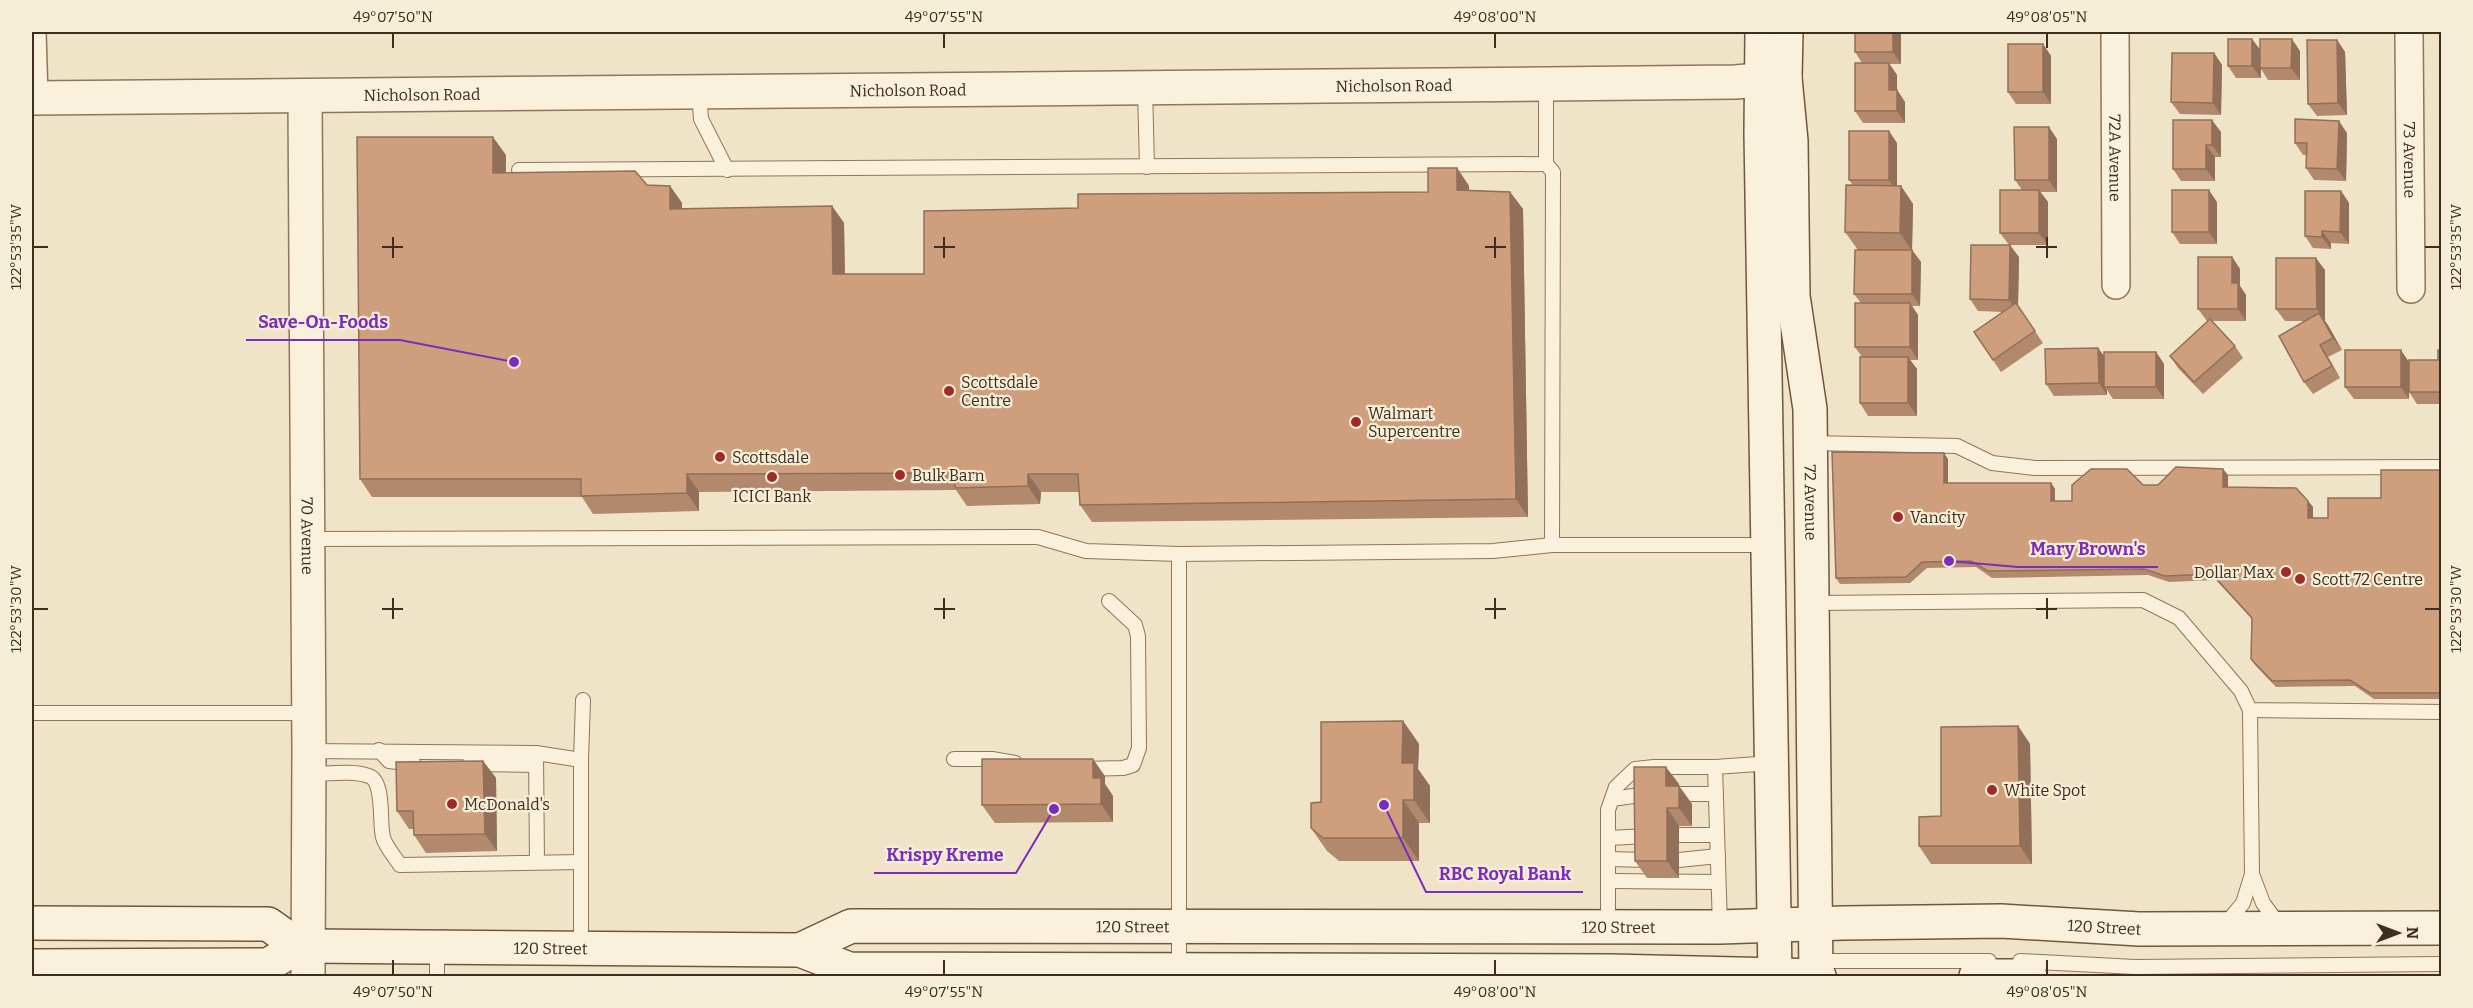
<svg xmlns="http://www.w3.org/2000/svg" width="2473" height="1008" font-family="Bitter,serif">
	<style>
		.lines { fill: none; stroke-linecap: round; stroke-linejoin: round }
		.service-casing { stroke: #8d765c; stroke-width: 16 }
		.minor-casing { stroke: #8d765c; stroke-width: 30 }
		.tertiary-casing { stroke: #8d765c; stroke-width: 36 }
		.secondary-casing { stroke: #6f573f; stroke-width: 36 }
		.service { stroke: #faf1dc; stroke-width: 14 }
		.minor { stroke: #faf1dc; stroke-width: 27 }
		.tertiary { stroke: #faf1dc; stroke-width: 33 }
		.secondary { stroke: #faf1dc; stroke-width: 33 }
		.wall { fill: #b2896c }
		.shaded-wall { fill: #916f58 }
		.building { fill: #cf9f7d; stroke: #916f58; stroke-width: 1.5 }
		.ticks { fill: none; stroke: #3d2e20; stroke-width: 2 }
		.poi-dot { fill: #9e2a2b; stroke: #f7eed8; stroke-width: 2 }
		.labels { text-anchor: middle; stroke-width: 4.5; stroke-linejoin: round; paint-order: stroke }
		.street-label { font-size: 16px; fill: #3d2e20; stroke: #f7eed8 }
		.poi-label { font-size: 16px; fill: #3d2e20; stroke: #f7eed8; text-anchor: start }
		.leader { fill: none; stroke: #7b2cbf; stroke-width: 2 }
		.callout-dot { fill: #7b2cbf; stroke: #f7eed8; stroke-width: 2 }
		.callout-label { font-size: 18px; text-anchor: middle; font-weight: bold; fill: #7b2cbf; stroke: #f7eed8; stroke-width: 4.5; stroke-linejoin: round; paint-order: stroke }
		.neatline { fill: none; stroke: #3d2e20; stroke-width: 2 }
		.ticks-label { font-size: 15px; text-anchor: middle; fill: #3d2e20 }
	</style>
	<rect width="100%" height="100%" fill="#f0e4c8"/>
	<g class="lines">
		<g class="service-casing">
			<g id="service">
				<path d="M1546 84V164L1553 172 1552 545"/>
				<path d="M1145 88 1147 167"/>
				<path d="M699 91 701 119 727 170"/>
				<path d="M519 170 1546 164"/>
				<path d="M1810 443 1957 446 1992 463 2035 468 2442 467"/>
				<path d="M308 539 1038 537 1086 551 1179 554 1493 551 1552 545H1769"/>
				<path d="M1179 554V969"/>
				<path d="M1813 603 2143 600 2179 618 2241 691 2250 710 2442 712"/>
				<path d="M32 713H309"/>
				<path d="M379 750 389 761 414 764"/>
				<path d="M309 751 536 753 581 760V948"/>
				<path d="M536 755 537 862"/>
				<path d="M954 759H992L1015 763"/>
				<path d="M581 760 583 700"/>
				<path d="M469 764 536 765"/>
				<path d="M1082 769 1123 768 1133 765 1139 748 1138 636 1135 625 1109 601"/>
				<path d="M309 774C327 774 352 770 369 776 385 782 379 823 383 837 385 846 395 857 400 865L581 862"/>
				<path d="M1679 794H1716"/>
				<path d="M1612 799 1647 794"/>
				<path d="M1679 835H1717"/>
				<path d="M1609 838 1647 836"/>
				<path d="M1609 859 1647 860"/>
				<path d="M1679 860 1718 856"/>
				<path d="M2252 874 2263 903 2279 925"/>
				<path d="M1610 881 1718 882"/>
				<path d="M2225 925 2243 903 2252 874 2250 710"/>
				<path d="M1608 927V810L1616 787 1635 769 1654 767H1715"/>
				<path d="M1720 927 1715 767 1772 763"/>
				<path d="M437 948V976"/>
				<path d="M1813 961H1989"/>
				<path d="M2020 961 2135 967 2442 964"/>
			</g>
		</g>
		<g class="minor-casing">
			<g id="minor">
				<path d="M32 32 34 97"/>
				<path id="s1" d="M2115 32 2116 285"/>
				<path id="s2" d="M2409 32 2411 289"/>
			</g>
		</g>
		<g class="tertiary-casing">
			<g id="tertiary">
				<path id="s3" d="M305 96 309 751 308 976"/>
				<path id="s4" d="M32 98 1546 84 1735 82 1785 78"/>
			</g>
		</g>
		<g class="secondary-casing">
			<g id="secondary">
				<path d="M1762 32 1761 133 1775 976"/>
				<path id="s5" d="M1786 32 1785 78 1791 141 1793 296 1810 409 1816 976"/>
				<path d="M32 923 268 924 299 946"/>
				<path id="s6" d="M800 950 851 926 1720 927 1843 923 2001 921 2139 929 2442 928"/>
				<path id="s7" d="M32 966 268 965 299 946H308L800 950 849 969 1611 971 1819 976"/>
				<path d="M1976 976H2030"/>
			</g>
		</g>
		<use href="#service" class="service"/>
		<use href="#minor" class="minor"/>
		<use href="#tertiary" class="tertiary"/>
		<use href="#secondary" class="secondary"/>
	</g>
	<g class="wall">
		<path d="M70 32H100V33H71Z"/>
		<path d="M1901 32V64H1889L1897 75V90L1905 102V123H1863L1855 111 1862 63 1855 52Z"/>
		<path d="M2252 39 2260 50 2300 51V80H2268L2261 69V78H2236L2228 66Z"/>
		<path d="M2337 40 2345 52 2347 115 2317 116 2308 104Z"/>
		<path d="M2043 44 2051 56V104H2016L2008 92Z"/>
		<path d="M2214 53 2222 65 2221 115 2180 114 2171 102Z"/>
		<path d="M2221 132V157H2215V181H2181L2173 169Z"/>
		<path d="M2347 133 2346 181 2314 180 2306 168V155H2303L2295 143Z"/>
		<path d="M2057 139V192H2040L2048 202V245H2009L2000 233 2022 190 2015 180Z"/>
		<path d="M1897 143V186H1901L1913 204 1912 250 1921 262 1920 306H1912L1918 315V360H1910L1917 369V416H1868L1860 403 1862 357 1855 347 1861 303 1854 294 1858 250 1845 232 1853 185 1849 180Z"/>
		<path d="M506 155V173L647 185 670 186 682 203V209L832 206 844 223 845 274H924L1078 208 1428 192 1457 168 1469 186V190L1510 192 1523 209 1528 517 1092 522 1080 505 1079 492H1041L1040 504 967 506 956 490 699 492V511L593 514 582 497H372L360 479Z"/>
		<path d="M2341 191 2349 203V244L2331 243V249L2313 248 2305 236Z"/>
		<path d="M2217 202V244H2180L2172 232Z"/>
		<path d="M2019 257 2018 306 2043 343 2001 372 1974 332 2002 312 1978 311 1970 299Z"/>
		<path d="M2232 257 2240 269V286L2246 295V321H2212L2235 346 2243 358 2203 394 2178 368 2170 356 2208 321H2207L2198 309Z"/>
		<path d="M2325 270V321L2342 350 2328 357 2340 378 2313 394 2304 382 2305 321H2285L2276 309Z"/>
		<path d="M2098 348 2104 357 2156 352 2164 364V399H2113L2107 390V395L2054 396 2046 384Z"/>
		<path d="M2442 350V404H2417L2409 392V399H2354L2345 387 2409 362 2438 360Z"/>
		<path d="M1948 459V483H2051L2055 489V501H2072L2143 485H2158L2228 475V487L2308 501 2313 507V518H2328L2381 498 2442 470V699H2374L2355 686 2276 687 2255 665 2251 659 2252 619 2216 580 2169 582 2148 575 1992 578 1976 567 1927 568 1910 583 1840 584 1836 578Z"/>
		<path d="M1403 721 1419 744 1418 769 1430 786V823H1419V861H1339L1327 851 1311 828 1321 802Z"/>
		<path d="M2018 726 2030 744 2032 864H1931L1919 846 1941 816Z"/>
		<path d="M483 761 496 778 497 851 426 853 414 835 413 829H409L397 811Z"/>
		<path d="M1105 776V784L1113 796V822L995 823 982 805Z"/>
		<path d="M1679 784V786L1692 804V826H1679V878H1647L1635 861Z"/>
	</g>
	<g class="shaded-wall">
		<path d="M1893 32H1901V64L1893 52Z"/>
		<path d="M2252 39 2261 51V78L2252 66Z"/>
		<path d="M2292 39 2300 51V80L2291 68Z"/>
		<path d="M2337 40 2345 52 2347 115 2338 103Z"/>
		<path d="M2043 44 2051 56V104L2043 92Z"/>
		<path d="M2214 53 2222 65 2221 115 2213 103Z"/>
		<path d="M1889 63 1897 75V90L1905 102V123L1897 111 1889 90Z"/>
		<path d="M2212 120 2221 132V157L2212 145Z"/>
		<path d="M2339 121 2347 133 2346 181 2337 169Z"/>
		<path d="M2049 127 2057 139V192L2049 180Z"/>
		<path d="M1889 131 1897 143V192L1889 180Z"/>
		<path d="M493 137 506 155 505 190 493 173Z"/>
		<path d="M2206 145 2215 157V181L2206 169Z"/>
		<path d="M1457 168 1469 186V207L1457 190Z"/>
		<path d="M670 186 682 203V227L670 209Z"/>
		<path d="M1901 186 1913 204 1912 250 1921 262 1920 306 1912 294V251L1900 233Z"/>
		<path d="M2039 190 2048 202V245L2039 233Z"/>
		<path d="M2209 190 2217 202V244L2209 232Z"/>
		<path d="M2341 191 2349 203V244L2340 232Z"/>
		<path d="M1510 192 1523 209 1528 517 1516 499Z"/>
		<path d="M832 206 844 223 845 291 833 274Z"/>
		<path d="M2322 231 2331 243V249L2322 237Z"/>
		<path d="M2010 245 2019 257 2018 306 2043 343 2018 306V312L2009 300Z"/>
		<path d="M2232 257 2240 269V286L2246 295V321L2238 309 2232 283Z"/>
		<path d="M2316 258 2325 270V321L2317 309Z"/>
		<path d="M1910 303 1918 315V360L1910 347Z"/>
		<path d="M2319 313 2328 325 2342 350 2333 338Z"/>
		<path d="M2320 345 2328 357 2340 378 2332 366Z"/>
		<path d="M2098 348 2107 360 2104 387 2107 390V395L2099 383Z"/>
		<path d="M2401 350 2409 362V399L2401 387Z"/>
		<path d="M2156 352 2164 364V399L2156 387Z"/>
		<path d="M1908 357 1917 369V416L1908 403Z"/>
		<path d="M1944 453 1948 459V489L1944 483Z"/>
		<path d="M2223 469 2228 475V493L2223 487Z"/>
		<path d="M687 474 699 492V511L687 493Z"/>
		<path d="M1028 474 1041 492 1040 504 1028 486Z"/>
		<path d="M2051 483 2055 489V507L2051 501Z"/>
		<path d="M2308 501 2313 507V524L2308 518Z"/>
		<path d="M1403 721 1419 744 1418 769 1430 786V823L1414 800 1402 763Z"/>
		<path d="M2018 726 2030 744 2032 864 2020 846Z"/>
		<path d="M1093 759 1105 776V784L1113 796V822L1101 804 1093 778Z"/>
		<path d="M483 761 496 778 497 851 485 834Z"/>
		<path d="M1666 767 1679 784V804L1666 786Z"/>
		<path d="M1679 786 1692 804V826L1679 808Z"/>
		<path d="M1403 800 1419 823V861L1403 838Z"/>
		<path d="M1667 808 1679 826V878L1667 861Z"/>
	</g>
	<g class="building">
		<rect x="1855" y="32" width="38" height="20"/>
		<rect x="2228" y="39" width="24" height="27"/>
		<path d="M2260 39H2292L2291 68H2260Z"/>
		<path d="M2307 40H2337L2338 103 2308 104Z"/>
		<rect x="2008" y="44" width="35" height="48"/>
		<path d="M2172 53H2214L2213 103 2171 102Z"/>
		<path d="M1855 63H1889V90H1897V111H1855Z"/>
		<path d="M2295 119 2339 121 2337 169 2306 168 2307 143H2295Z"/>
		<path d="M2173 120H2212V145H2206V169H2173Z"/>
		<path d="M2014 127H2049V180H2015Z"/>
		<rect x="1849" y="131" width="40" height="49"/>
		<path d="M357 137H493V173L635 171 647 185 670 186V209L832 206 833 274H924V211L1078 208V194L1428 192V168H1457V190L1510 192 1516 499 1080 505 1078 474H1028V486L955 488V473L687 474V493L581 496V479H360Z"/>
		<path d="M1846 185 1901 186 1900 233 1845 232Z"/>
		<rect x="2000" y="190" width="39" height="43"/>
		<rect x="2172" y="190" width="37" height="42"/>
		<path d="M2305 191H2341L2340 232 2322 231V237L2305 236Z"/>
		<path d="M1971 245H2010L2009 300 1970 299Z"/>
		<path d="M1855 250H1912V294H1854Z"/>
		<path d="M2198 257H2232V283H2238V309H2198Z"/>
		<path d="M2276 258H2316L2317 309H2276Z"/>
		<rect x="1855" y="303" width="55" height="44"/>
		<path d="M2016 303 2035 331 1993 360 1974 332Z"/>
		<path d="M2319 313 2333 338 2320 345 2332 366 2304 382 2279 336Z"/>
		<path d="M2210 319 2235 346 2194 382 2170 356Z"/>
		<path d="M2098 348 2099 383 2046 384 2045 349Z"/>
		<rect x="2345" y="350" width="56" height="37"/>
		<path d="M2438 350H2442V392H2409V360H2438Z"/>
		<rect x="2104" y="352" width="52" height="35"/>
		<rect x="1860" y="357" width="48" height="46"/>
		<path d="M1832 452 1944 453V483H2051V501H2072V485L2091 469H2127L2143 485H2158L2176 467 2223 469V487L2296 488 2308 501V518H2328V498H2381V470H2442V693H2370L2350 680 2272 681 2251 659 2252 618 2212 574 2165 576 2144 569 1988 571 1971 561 1922 562 1906 577 1836 578Z"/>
		<path d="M1403 721 1402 763H1414V800H1403V838H1323L1311 828V803L1321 802V722Z"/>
		<path d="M2018 726 2020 846H1919V817L1941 816V727Z"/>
		<path d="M982 759H1093V778H1101V804L982 805Z"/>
		<path d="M483 761 485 834 414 835 413 811H397L396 762Z"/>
		<path d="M1634 767H1666V786H1679V808H1667V861H1635Z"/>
	</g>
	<path class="ticks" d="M393 33V48M944 33V48M1495 33V48M2047 33V48M393 237V258M944 237V258M1495 237V258M2047 237V258M33 247H48M382 247H403M934 247H955M1485 247H1506M2036 247H2057M2425 247H2440M393 598V619M944 598V619M1495 598V619M2047 598V619M33 609H48M382 609H403M934 609H955M1485 609H1506M2036 609H2057M2425 609H2440M393 960V975M944 960V975M1495 960V975M2047 960V975"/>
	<g class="poi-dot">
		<circle cx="949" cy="391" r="6"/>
		<circle cx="1356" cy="422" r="6"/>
		<circle cx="720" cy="457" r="6"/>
		<circle cx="900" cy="475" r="6"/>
		<circle cx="772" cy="477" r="6"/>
		<circle cx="1898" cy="517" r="6"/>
		<circle cx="2286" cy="572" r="6"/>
		<circle cx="2300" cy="579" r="6"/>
		<circle cx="1992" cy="790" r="6"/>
		<circle cx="452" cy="804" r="6"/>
	</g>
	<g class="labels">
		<g class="street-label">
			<text dy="6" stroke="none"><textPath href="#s4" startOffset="1362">Nicholson Road</textPath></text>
			<text dy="6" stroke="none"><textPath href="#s4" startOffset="876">Nicholson Road</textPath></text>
			<text dy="6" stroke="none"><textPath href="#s4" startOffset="390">Nicholson Road</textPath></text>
			<text dy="6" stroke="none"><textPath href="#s1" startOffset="126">72A Avenue</textPath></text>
			<text dy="6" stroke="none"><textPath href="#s2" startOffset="128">73 Avenue</textPath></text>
			<text dy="6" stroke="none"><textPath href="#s5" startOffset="472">72 Avenue</textPath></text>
			<text dy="6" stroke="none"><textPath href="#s3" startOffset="440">70 Avenue</textPath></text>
			<text dy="6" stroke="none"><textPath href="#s6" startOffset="1310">120 Street</textPath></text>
			<text dy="6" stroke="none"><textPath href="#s6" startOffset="338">120 Street</textPath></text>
			<text dy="6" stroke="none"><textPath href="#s6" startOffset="824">120 Street</textPath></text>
			<text dy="6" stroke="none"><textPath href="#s7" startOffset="524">120 Street</textPath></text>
		</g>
		<g class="poi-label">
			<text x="961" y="388">Scottsdale<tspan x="961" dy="18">Centre</tspan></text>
			<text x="1368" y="419">Walmart<tspan x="1368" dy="18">Supercentre</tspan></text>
			<text x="732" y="463">Scottsdale</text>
			<text x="912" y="481">Bulk Barn</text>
			<text x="772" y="502" text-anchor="middle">ICICI Bank</text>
			<text x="1910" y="523">Vancity</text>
			<text x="2274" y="578" text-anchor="end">Dollar Max</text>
			<text x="2312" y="585">Scott 72 Centre</text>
			<text x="2004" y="796">White Spot</text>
			<text x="464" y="810">McDonald's</text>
		</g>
	</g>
	<path class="leader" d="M514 362L400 340H246M1949 561L2018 567H2158M1054 809L1016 873H874M1384 805L1426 892H1583"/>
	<g class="callout-dot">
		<circle cx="514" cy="362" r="6"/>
		<circle cx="1949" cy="561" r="6"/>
		<circle cx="1054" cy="809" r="6"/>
		<circle cx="1384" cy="805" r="6"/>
	</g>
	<g class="callout-label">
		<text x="323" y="328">Save-On-Foods</text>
		<text x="2088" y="555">Mary Brown's</text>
		<text x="945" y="861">Krispy Kreme</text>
		<text x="1505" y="880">RBC Royal Bank</text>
	</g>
	<rect width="2473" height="1008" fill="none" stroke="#f7eed8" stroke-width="66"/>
	<g transform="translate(2398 933) rotate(90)" stroke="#f7eed8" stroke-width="4.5" paint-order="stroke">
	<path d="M0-4.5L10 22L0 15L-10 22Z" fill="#3d2e20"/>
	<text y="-9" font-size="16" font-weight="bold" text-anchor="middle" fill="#3d2e20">N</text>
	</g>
	<rect x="33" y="33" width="2407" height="942" class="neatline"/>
	<g class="ticks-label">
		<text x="393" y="22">49°07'50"N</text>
		<text x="944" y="22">49°07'55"N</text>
		<text x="1495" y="22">49°08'00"N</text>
		<text x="2047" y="22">49°08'05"N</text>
		<text transform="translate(2456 247) rotate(-90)" y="5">122°53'35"W</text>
		<text transform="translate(16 247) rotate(-90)" y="5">122°53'35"W</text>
		<text transform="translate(2456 609) rotate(-90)" y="5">122°53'30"W</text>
		<text transform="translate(16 609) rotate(-90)" y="5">122°53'30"W</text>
		<text x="393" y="997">49°07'50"N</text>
		<text x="944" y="997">49°07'55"N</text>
		<text x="1495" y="997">49°08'00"N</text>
		<text x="2047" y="997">49°08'05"N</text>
	</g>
</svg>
